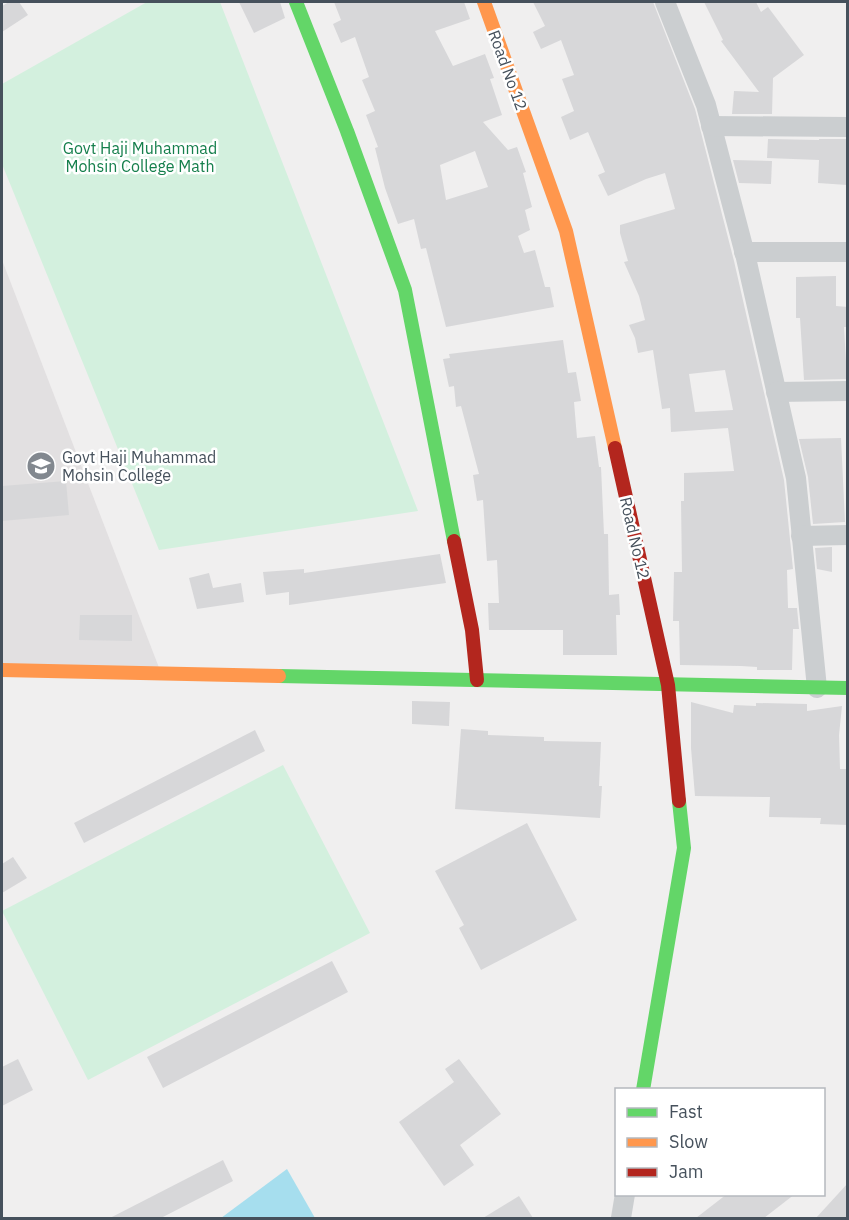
<svg xmlns="http://www.w3.org/2000/svg" width="849" height="1220" font-family="'IBM Plex Sans',sans-serif">
	<style>
		.education { fill: #e2e0e1 }
		.green { fill: #d3f0de }
		.water { fill: #a6deee }
		.building { fill: #d7d7d9; fill-rule: evenodd }
		.lines { fill: none; stroke-linecap: round; stroke-linejoin: round }
		.street { stroke: #cbced0; stroke-width: 20 }
		.fast { stroke: #63d668; stroke-width: 14 }
		.slow { stroke: #ff974d; stroke-width: 14 }
		.jam { stroke: #b3261e; stroke-width: 14 }
		.labels { text-anchor: middle; stroke-width: 5; stroke-linejoin: round; paint-order: stroke }
		.street-label { font-size: 16px; fill: #46515c; stroke: #fff }
		.park-label { font-size: 16px; fill: #157f4c; stroke: #fff }
		.poi-label { font-size: 16px; fill: #46515c; stroke: #fff; text-anchor: start }
	</style>
	<rect width="100%" height="100%" fill="#f0efef"/>
	<path class="education" d="M2 260 163 678 2 673Z"/>
	<g class="green">
		<path d="M147 2H220L418 511 159 550 2 164V84Z"/>
		<path d="M283 765 370 933 88 1080 2 911Z"/>
	</g>
	<path class="water" d="M287 1169 315 1218H221Z"/>
	<g class="building">
		<path d="M9 2H19L28 15 2 32V6Z"/>
		<path d="M239 2H280L285 18 254 33Z"/>
		<path d="M334 2H464L470 19 435 31 453 66 485 54 494 78 490 79 502 115 483 122 508 150 517 147 526 172 523 173 532 207 525 210 530 230 518 236 524 253 535 250 545 287H550L554 307 446 327 426 248 421 249 414 219 398 224 385 188 375 148 378 147 366 115 375 111 362 80 369 77 355 37 341 43 333 24 341 20ZM475 151 488 187 446 200 440 165Z"/>
		<path d="M533 2H653L695 109 734 261 784 480 793 569 787 570 788 608H797L799 629H793L792 670H757V667L741 666 680 665 679 621H673L674 572H682L681 501H684V473L734 471 728 428 671 432 670 408 662 409 653 350 638 353 635 338 629 325 645 320 639 296 624 262 628 261 620 233V225L675 209 665 173 646 179 608 196 598 175 605 172 588 132 570 140 561 117 574 111 562 79 574 75 561 40 541 49 533 32 545 26ZM725 370 733 410 695 412 689 374Z"/>
		<path d="M704 2H756L761 12 768 7 804 55 773 78 772 114H732L734 91 759 92 721 41 723 40Z"/>
		<path d="M768 139 819 140V139H848L847 185 818 183 819 160 767 158Z"/>
		<path d="M733 160 772 161 771 184 739 183Z"/>
		<path d="M836 276V306L848 307V327H844L847 379 804 380 800 318H796V277Z"/>
		<path d="M563 340 568 373 576 372 581 401 574 402 577 438 595 436 599 467H601L604 534H608L609 595 619 594 620 615H616L617 655H563V630H489L488 603H499L497 560 487 561 483 500 477 501 473 475 479 474 461 406 456 407 454 386 449 387 443 359 450 358 449 354Z"/>
		<path d="M841 438 845 522 813 524 808 477 799 439Z"/>
		<path d="M66 481 69 515 2 521V486Z"/>
		<path d="M832 547V572L817 569 815 548Z"/>
		<path d="M440 554 446 583 289 605V592L266 595 263 572 304 569V573Z"/>
		<path d="M209 573 213 588 241 583 244 602 197 609 189 578Z"/>
		<path d="M80 615H132V641L79 640Z"/>
		<path d="M412 701 450 702 449 726 412 724Z"/>
		<path d="M691 702 733 713 734 705 756 706V703L807 704V711L842 706 839 735 840 769H848V825L820 824 821 818 769 817 770 797 695 796 691 748Z"/>
		<path d="M461 729 488 731V735L544 737V741L601 742 599 786H602L600 818 455 809Z"/>
		<path d="M255 730 265 751 84 843 74 823Z"/>
		<path d="M527 823 577 920 481 970 459 928 464 925 435 871Z"/>
		<path d="M13 857 27 878 2 893V864Z"/>
		<path d="M332 961 348 992 163 1088 147 1057Z"/>
		<path d="M18 1059 33 1090 2 1106V1067Z"/>
		<path d="M459 1059 501 1114 460 1145 474 1165 444 1186 399 1122 454 1082 445 1069Z"/>
		<path d="M223 1160 233 1181 161 1218H110Z"/>
		<path d="M848 1183V1218H816Z"/>
		<path d="M727 1194H795L764 1218H696Z"/>
		<path d="M519 1196 533 1218H483Z"/>
	</g>
	<g class="lines">
		<g class="street">
			<path d="M665 2 706 105 746 258 796 478 817 688"/>
			<path d="M711 126 848 127"/>
			<path d="M744 252H848"/>
			<path d="M776 392 848 391"/>
			<path d="M801 536 848 535"/>
			<path d="M621 1218 625 1194"/>
		</g>
		<g class="fast">
			<path d="M296 2 347 131 405 290 454 541"/>
			<path d="M279 676 848 688"/>
			<path d="M643 1090 684 848 679 801"/>
		</g>
		<g class="slow">
			<path d="M484 2 566 231 615 448"/>
			<path d="M2 670 279 676"/>
		</g>
		<g class="jam">
			<path d="M615 448 668 685 679 801"/>
			<path d="M454 541 472 630 477 680"/>
		</g>
	</g>
	<defs>
		<g id="university-disc" transform="scale(1.5)"><circle r="9.5" fill="#82888f" stroke="#fff"/><path d="M0-5L7-2L0 1L-7-2ZM-4 1L0 2.5L4 1V4Q0 6-4 4Z" fill="#fff"/></g>
	</defs>
	<g fill-rule="evenodd">
		<use href="#university-disc" x="41" y="466"/>
	</g>
	<g class="labels">
		<g class="street-label">
			<text transform="translate(508 70) rotate(70)" y="6">Road No 12</text>
			<text transform="translate(635 538) rotate(77)" y="6">Road No 12</text>
		</g>
		<g class="park-label">
			<text x="140" y="154">Govt Haji Muhammad<tspan x="140" dy="18">Mohsin College Math</tspan></text>
		</g>
		<g class="poi-label">
			<text x="62" y="463">Govt Haji Muhammad<tspan x="62" dy="18">Mohsin College</tspan></text>
		</g>
	</g>
	<rect width="849" height="1220" fill="none" stroke="#46515c" stroke-width="6"/>
	<rect x="615" y="1088" width="210" height="108" fill="#ffffff" stroke="#b5b9be" stroke-width="1.5"/>
	<rect x="627" y="1108" width="30" height="9" fill="#63d668" stroke="#b5b9be" stroke-width="1.5"/>
	<text x="669" y="1118" font-size="18" fill="#46515c">Fast</text>
	<rect x="627" y="1138" width="30" height="9" fill="#ff974d" stroke="#b5b9be" stroke-width="1.5"/>
	<text x="669" y="1148" font-size="18" fill="#46515c">Slow</text>
	<rect x="627" y="1168" width="30" height="9" fill="#b3261e" stroke="#b5b9be" stroke-width="1.5"/>
	<text x="669" y="1178" font-size="18" fill="#46515c">Jam</text>
</svg>
